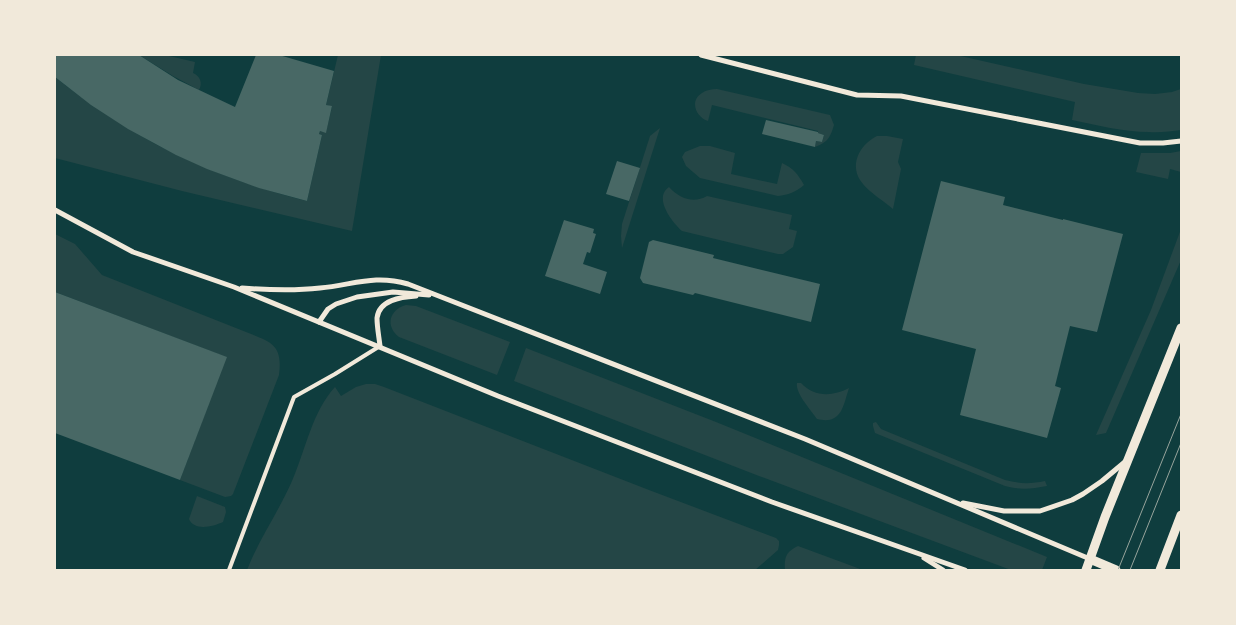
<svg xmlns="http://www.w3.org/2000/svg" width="1236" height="625" font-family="'Public Sans',sans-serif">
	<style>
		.green { fill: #244646 }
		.building { fill: #486865 }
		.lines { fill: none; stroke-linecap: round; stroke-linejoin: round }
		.service { stroke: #f1e9da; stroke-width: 4 }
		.minor { stroke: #f1e9da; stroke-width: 5 }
		.tertiary { stroke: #f1e9da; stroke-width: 9 }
		.tram { stroke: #97a49c; stroke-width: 1 }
	</style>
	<rect width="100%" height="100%" fill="#0f3d3e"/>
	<g class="green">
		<path d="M139 55H165L195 62 193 73C200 76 203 83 199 90L173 76Z"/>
		<path d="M338 55H381L352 231 182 191 55 158V77C134 140 209 176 307 201L322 135 319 134 320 131 326 132 332 107 326 105Z"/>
		<path d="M916 55H956L1084 84 1138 93 1155 94 1172 92 1181 89V130C1171 131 1160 133 1149 132 1123 132 1097 125 1072 120L1075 102 914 65Z"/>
		<path d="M717 89 830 115 834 125C830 138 828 142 815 147L816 141 822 142 824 135 818 133V131L712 105 708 121C696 117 689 101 702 93 706 90 712 89 717 89Z"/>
		<path d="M660 128 622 248 621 236 622 224 650 136Z"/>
		<path d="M877 136H887L903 139 898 162 901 169 893 209C885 202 869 192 863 184 848 166 859 145 877 136Z"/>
		<path d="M700 146H710L735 153 731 174 777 184 782 163C793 168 798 174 804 185 796 192 788 195 778 196L700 178 686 166 682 157 685 152Z"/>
		<path d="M1181 151V172L1170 169 1168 179 1136 172 1141 153H1170Z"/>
		<path d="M669 187C679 198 693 204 707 196L792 215 789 229 797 231 793 247 783 254H778L682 231C672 222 653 198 669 187Z"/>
		<path d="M1181 229V260L1106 433 1096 435 1151 310Z"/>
		<path d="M55 234 75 244 102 275 246 332C271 342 283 344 279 375L233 494 231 496 225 497 180 480 226 357 55 292Z"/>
		<path d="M406 305 416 306 510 342 497 375 399 337C385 326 389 310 406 305Z"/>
		<path d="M526 348 716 422 1047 557 1042 570H1011L759 476 514 381Z"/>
		<path d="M797 383H801C814 397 832 397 849 388 843 406 842 425 817 419 811 410 795 393 797 383Z"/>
		<path d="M366 384H375L384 387 649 490 776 538 779 541V545L778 550 755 570H247C259 539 279 511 292 481 306 449 312 412 335 387L341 396 356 387Z"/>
		<path d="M876 422 881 429 1005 480C1021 484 1030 484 1045 481L1047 486C1031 489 1020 490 1005 486L875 433 873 426V423Z"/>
		<path d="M197 496 225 507 226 512 223 522C212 527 194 531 189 519Z"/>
		<path d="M798 546 863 570H785C784 557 786 552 798 546Z"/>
	</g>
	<g class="building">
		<path d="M55 55H139L178 80 235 107 256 55H279L334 71 326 105 332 106 326 133 320 131 319 134 322 135 307 201 259 188 207 169 176 155 128 129 91 105 55 77Z"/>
		<path d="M766 120 818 132V133L824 135 822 142 816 141 815 147 762 134Z"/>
		<path d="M617 161 640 168 629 201 606 194Z"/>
		<path d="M941 181 1005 197 1003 205 1063 220V219L1123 234 1097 332 1070 326 1055 386 1061 388 1047 438 960 415 976 349 902 330Z"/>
		<path d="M564 220 594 229 593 233 596 234 590 253 587 252 583 264 607 272 600 294 545 276Z"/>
		<path d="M653 240 714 255 713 258 820 284 811 322 695 293 693 295 643 283 640 278 649 242Z"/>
		<path d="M55 292 227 357 180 480 55 433Z"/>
	</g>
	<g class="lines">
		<path class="service" d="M229 570 294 397 335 374 380 346"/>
		<g class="minor">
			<path d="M701 55 857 95 901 96 1140 143H1163L1181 141"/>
			<path d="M55 210 133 252 234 287 498 396 772 502 965 570"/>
			<path d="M242 288C268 290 294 291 320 288 353 285 374 274 408 284L805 439 1090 559"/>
			<path d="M319 322 328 309 336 304 357 297 393 292 429 295"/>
			<path d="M380 346C379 337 377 327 377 318 379 300 401 297 416 296"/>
			<path d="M963 503 1004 511H1040L1072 500 1083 494 1102 481 1126 461"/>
			<path d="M924 558 943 570"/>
		</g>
		<g class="tertiary">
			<path d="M1090 559 1116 570"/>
			<path d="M1086 570 1105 517 1181 328"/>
			<path d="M1160 570 1181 515"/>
		</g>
		<g class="tram">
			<path d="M1118 570 1181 414"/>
			<path d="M1130 570 1181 443"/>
		</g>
	</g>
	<rect width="1236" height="625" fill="none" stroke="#f1e9da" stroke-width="112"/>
</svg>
